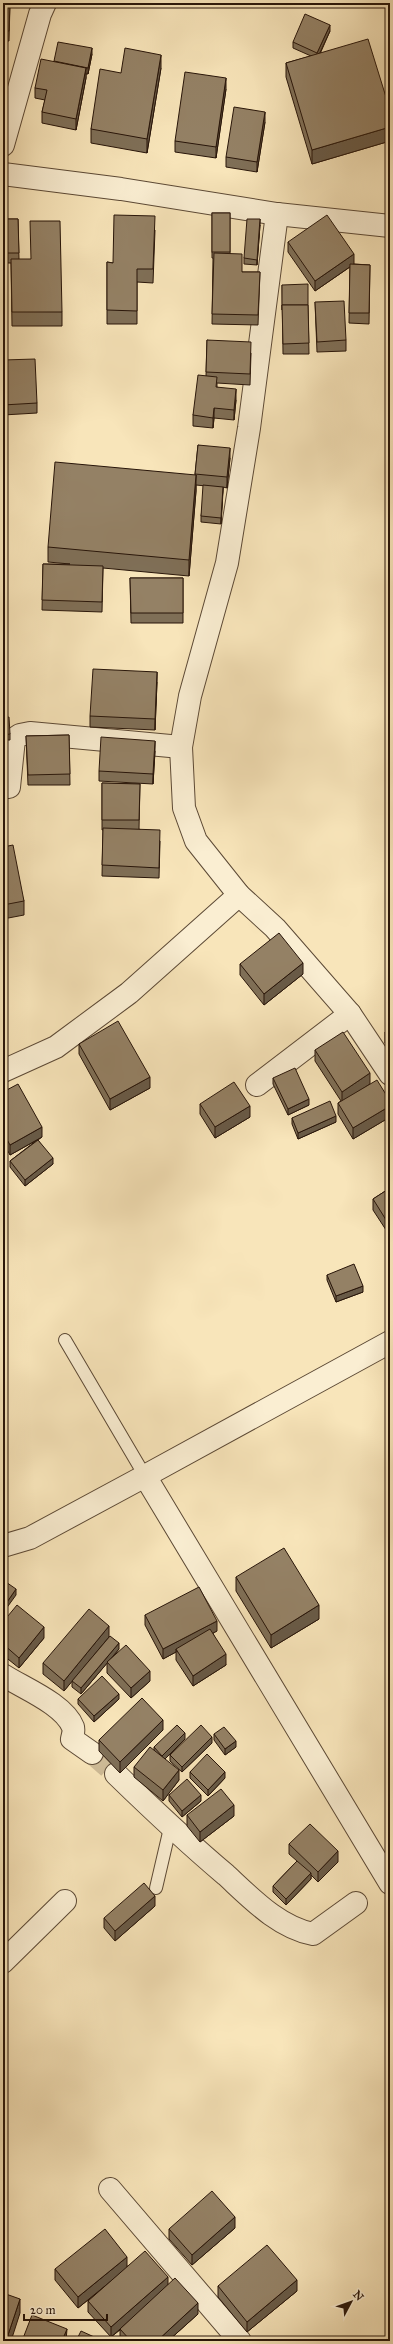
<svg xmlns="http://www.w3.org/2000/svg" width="393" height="2344" font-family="'IM FELL Great Primer',serif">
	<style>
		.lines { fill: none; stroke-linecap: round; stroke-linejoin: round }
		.street-tunnel { stroke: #cebb97; stroke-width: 22; stroke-dasharray: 22 11; stroke-linecap: butt }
		.lane-casing { stroke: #5c4935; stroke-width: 14 }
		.street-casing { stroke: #5c4935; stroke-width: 24 }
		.lane { stroke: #faeed2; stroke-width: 12 }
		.street { stroke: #faeed2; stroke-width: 22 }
		.wall { fill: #7f6f57; stroke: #281509 }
		.shaded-wall { fill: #685a47; stroke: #281509 }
		.building { fill: #948165; stroke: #281509 }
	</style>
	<rect width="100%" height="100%" fill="#f8e5ba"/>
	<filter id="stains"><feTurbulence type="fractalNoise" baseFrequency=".005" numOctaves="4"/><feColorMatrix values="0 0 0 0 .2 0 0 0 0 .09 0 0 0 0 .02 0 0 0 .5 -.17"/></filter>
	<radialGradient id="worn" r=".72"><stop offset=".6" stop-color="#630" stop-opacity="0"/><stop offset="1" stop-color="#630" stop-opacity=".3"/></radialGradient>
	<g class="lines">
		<path class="street-tunnel" d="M92 1753 116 1774"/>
		<g class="lane-casing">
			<g id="lane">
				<path d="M65 1340 145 1476"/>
				<path d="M156 1888 170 1828"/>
			</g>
		</g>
		<g class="street-casing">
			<g id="street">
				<path d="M3 145 40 14 45 3"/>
				<path d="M3 174 121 189 277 214 390 226"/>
				<path d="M277 214 249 428 227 563 190 696 181 747 184 808 196 841 239 895 275 928 350 1014 390 1074"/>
				<path d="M9 787 14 739 20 735 30 733 181 747"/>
				<path d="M3 1071 56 1047 129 993 239 895"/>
				<path d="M257 1085 350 1014"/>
				<path d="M145 1476 390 1342"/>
				<path d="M3 1546 30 1538 145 1476 390 1883"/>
				<path d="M3 1675C23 1688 64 1704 73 1727 74 1730 73 1735 72 1739L92 1753"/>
				<path d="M116 1774C152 1809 188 1843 226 1875 251 1898 278 1927 313 1934L356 1903"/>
				<path d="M3 1962 65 1901"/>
				<path d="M110 2189 240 2341"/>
			</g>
		</g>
		<use href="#lane" class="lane"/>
		<use href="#street" class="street"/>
	</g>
	<g class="wall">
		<path d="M3 3H10L9 41H3Z"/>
		<path d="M330 31 320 54 390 110V141L312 164 286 77V63L311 56 293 48V42Z"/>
		<path d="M92 54 88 74H86V78L76 130 42 123V112L45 100 35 98V88L54 61Z"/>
		<path d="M161 68 147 153 91 143V129L121 73Z"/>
		<path d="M226 89 216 158 175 152V141Z"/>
		<path d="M265 122 257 172 226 167V157Z"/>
		<path d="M212 213H230V253L242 272H260L258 325 212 324 213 258H212Z"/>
		<path d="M3 219H18L19 259 62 312V326H12L11 263H3Z"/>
		<path d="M260 225 257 265 244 264V258Z"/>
		<path d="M155 230 153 283 137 282V324H107V262L113 263Z"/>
		<path d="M288 242 354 264 370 265 369 324 349 323 350 267 315 291 288 252Z"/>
		<path d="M282 285 308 305 309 354H283Z"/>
		<path d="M315 302 346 340V351L317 352Z"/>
		<path d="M3 337 4 360 37 403V413L3 415Z"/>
		<path d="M207 340 251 353 250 385 217 383V387L236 400 234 420 214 418 213 428 193 426V415L206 376Z"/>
		<path d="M198 445 230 458 227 488 223 487 221 524 201 522V516L206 486 196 485V491L189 576 103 568 102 612 42 610 43 564H70L48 562V547L195 475Z"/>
		<path d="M130 578H183V623H131Z"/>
		<path d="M157 682 155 730 90 727V716Z"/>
		<path d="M3 701 4 718 10 734V740H6V796L3 795Z"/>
		<path d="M69 735 70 785H28L26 736Z"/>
		<path d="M155 751 153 784 99 781V771Z"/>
		<path d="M102 783 140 784 139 829 160 841 159 878 102 876 103 830H102Z"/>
		<path d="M3 847 24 901V915L3 919Z"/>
		<path d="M240 964 303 974 264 1005 240 975Z"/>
		<path d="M390 1029V1049L385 1043V1032Z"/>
		<path d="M79 1044 150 1088 110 1110 79 1054Z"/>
		<path d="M315 1050 370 1084 362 1089 390 1101V1117L353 1139 338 1114V1103L341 1101 315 1061Z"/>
		<path d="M273 1078 309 1105 288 1115 273 1084Z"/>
		<path d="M3 1092 42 1137 38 1140 53 1164 25 1186 10 1167V1161L37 1140 10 1155 3 1142Z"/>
		<path d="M200 1104 250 1117 215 1138 200 1114Z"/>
		<path d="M292 1118 336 1122 298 1139 292 1124Z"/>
		<path d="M390 1188V1232L388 1233 373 1210V1199Z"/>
		<path d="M390 1257V1274L388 1269V1258Z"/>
		<path d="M327 1275 363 1292 336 1302 327 1280Z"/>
		<path d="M236 1577 319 1619 271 1648 236 1591Z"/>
		<path d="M145 1615 217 1631 213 1633 226 1665 193 1686 176 1660V1652L163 1659 145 1625Z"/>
		<path d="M3 1622 44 1638 19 1668 3 1655Z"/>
		<path d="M109 1637 119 1649 111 1659 150 1681 131 1698 107 1673V1663L81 1694 72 1687V1681L64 1691 43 1674V1663Z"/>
		<path d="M78 1699H119L94 1722 78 1704Z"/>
		<path d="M163 1730 120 1773 99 1751V1740Z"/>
		<path d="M214 1734 236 1747 225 1755 214 1740Z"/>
		<path d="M185 1739 165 1759 179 1780 163 1801 134 1777V1767L154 1750V1747Z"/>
		<path d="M212 1743 182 1772 170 1761V1755Z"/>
		<path d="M190 1772 225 1778 208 1796 190 1778Z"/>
		<path d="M169 1795 201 1801 182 1817 169 1801Z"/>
		<path d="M187 1815 234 1816 200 1842 187 1826Z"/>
		<path d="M289 1844 338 1862 318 1882 311 1875V1879L286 1905 273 1892V1886L297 1861 289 1854Z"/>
		<path d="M155 1906 115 1941 104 1928V1918Z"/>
		<path d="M235 2228 192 2265 169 2239V2229Z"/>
		<path d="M127 2266 168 2284 198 2314 168 2341H121L120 2339V2330L111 2337 88 2312V2301L108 2284 78 2308 55 2280V2269Z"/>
		<path d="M218 2286 297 2291 247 2332 218 2297Z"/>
	</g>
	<g class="shaded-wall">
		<path d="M330 25V31L317 59V53Z"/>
		<path d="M92 48V54L88 74V68Z"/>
		<path d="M161 55V68L147 153V139Z"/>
		<path d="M86 68V78L76 130V119Z"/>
		<path d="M226 78V89L216 158V147Z"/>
		<path d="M265 112V122L257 172V162Z"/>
		<path d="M390 127V141L312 164V150Z"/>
		<path d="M260 219V225L257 265V260Z"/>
		<path d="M354 254V264L315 291V281Z"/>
		<path d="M236 389V400L234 420V410Z"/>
		<path d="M214 408V418L213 428V418Z"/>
		<path d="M230 448V458L227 488V477Z"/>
		<path d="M196 475V491L189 576V560Z"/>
		<path d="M223 487V492L221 524V518Z"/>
		<path d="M157 672V682L155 730V719Z"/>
		<path d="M155 741V751L153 784V774Z"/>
		<path d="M303 963V974L264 1005V994Z"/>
		<path d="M370 1073V1084L342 1102V1092Z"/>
		<path d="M150 1077V1088L110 1110V1099Z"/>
		<path d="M309 1099V1105L288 1115V1109Z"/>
		<path d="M250 1106V1117L215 1138V1127Z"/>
		<path d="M390 1106V1117L353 1139V1128Z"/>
		<path d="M336 1116V1122L298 1139V1133Z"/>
		<path d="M42 1127V1137L10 1155V1145Z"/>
		<path d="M53 1158V1164L25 1186V1180Z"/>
		<path d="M390 1221V1232L388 1233V1223Z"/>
		<path d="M363 1286V1292L336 1302V1296Z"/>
		<path d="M16 1589V1595L3 1613V1608Z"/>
		<path d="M319 1605V1619L271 1648V1635Z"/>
		<path d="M217 1621V1631L177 1652 176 1649V1652L163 1659V1649Z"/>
		<path d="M109 1626V1637L64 1691V1681Z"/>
		<path d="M44 1627V1638L19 1668V1658Z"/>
		<path d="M119 1643V1649L81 1694V1688Z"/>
		<path d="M226 1654V1665L193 1686V1676Z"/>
		<path d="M150 1671V1681L131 1698V1688Z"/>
		<path d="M119 1694V1699L94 1722V1716Z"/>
		<path d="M163 1720V1730L120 1773V1762Z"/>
		<path d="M185 1733V1739L162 1762V1756Z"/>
		<path d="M212 1737V1743L182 1772V1767Z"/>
		<path d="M236 1741V1747L225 1755V1749Z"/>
		<path d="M179 1770V1780L163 1801V1790Z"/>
		<path d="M225 1772V1778L208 1796V1790Z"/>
		<path d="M201 1795V1801L182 1817V1811Z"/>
		<path d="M234 1805V1816L200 1842V1832Z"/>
		<path d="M338 1851V1862L318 1882V1872Z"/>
		<path d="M311 1873V1879L286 1905V1899Z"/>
		<path d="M155 1896V1906L115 1941V1931Z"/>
		<path d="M235 2217V2228L192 2265V2255Z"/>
		<path d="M127 2257V2268L78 2308V2297Z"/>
		<path d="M168 2277V2287L111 2337V2327Z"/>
		<path d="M297 2280V2291L247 2332V2322Z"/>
		<path d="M20 2299V2313L11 2341H6Z"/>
		<path d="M198 2303V2314L168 2341H157Z"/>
		<path d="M67 2329 66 2341H62Z"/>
	</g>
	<g class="building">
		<path d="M3 3H10L9 31H3Z"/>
		<path d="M305 14 330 25 317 53 293 42Z"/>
		<path d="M368 39 390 110V127L312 150 286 63Z"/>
		<path d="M58 42 92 48 88 68 54 61Z"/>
		<path d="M125 48 161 55 147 139 91 129 100 69 121 73Z"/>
		<path d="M41 59 86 68 76 119 42 112 47 90 35 88Z"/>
		<path d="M185 72 226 78 216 147 175 141Z"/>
		<path d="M234 107 265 112 257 162 226 157Z"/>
		<rect x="212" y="213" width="18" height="39"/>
		<path d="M114 215 155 216 153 269H137V311L107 310V262L113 263Z"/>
		<path d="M327 215 354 254 315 281 288 242Z"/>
		<path d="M3 219H18L19 253H3Z"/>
		<path d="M247 219H260L257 260 244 258Z"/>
		<path d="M30 221H60L62 312H12L11 259H31Z"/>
		<path d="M214 253 242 254V272H260L258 315 212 314Z"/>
		<path d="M350 264 370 265 369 313H349Z"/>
		<path d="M308 284V305H282V310V285Z"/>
		<path d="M344 301 346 340 317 342 315 302Z"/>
		<path d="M282 305H308L309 343 283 344Z"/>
		<path d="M3 337 4 352H3Z"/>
		<path d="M207 340 251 342 250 374 206 372Z"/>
		<path d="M35 359 37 403 3 405V360Z"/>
		<path d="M198 375 217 377 216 387 236 389 234 410 214 408 213 418 193 415Z"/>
		<path d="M198 445 230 448 227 477 195 474Z"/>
		<path d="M55 462 196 475 189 560 48 547Z"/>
		<path d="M203 485 223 487 221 518 201 516Z"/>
		<path d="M43 564 103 566 102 602 42 600Z"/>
		<path d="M130 578H183V613H131Z"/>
		<path d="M93 669 157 672 155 719 90 716Z"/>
		<path d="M3 701 4 714H3Z"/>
		<path d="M9 717 10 734 3 735V718Z"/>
		<path d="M69 735 70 774 28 775 26 736Z"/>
		<rect x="3" y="736" width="3" height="49"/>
		<path d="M101 737 155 741 153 774 99 771Z"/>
		<path d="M102 783 140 784 139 820H102Z"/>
		<path d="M103 828 160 830 159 868 102 865Z"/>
		<path d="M13 845 24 901 3 905V847Z"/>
		<path d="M279 933 303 963 264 994 240 964Z"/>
		<path d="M118 1021 150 1077 110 1099 79 1044Z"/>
		<path d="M390 1029V1038L385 1032Z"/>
		<path d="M343 1032 370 1073 342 1092 315 1050Z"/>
		<path d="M295 1068 309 1099 288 1109 273 1078Z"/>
		<path d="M377 1080 390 1101V1106L353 1128 338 1103Z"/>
		<path d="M234 1082 250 1106 215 1127 200 1104Z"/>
		<path d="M18 1084 42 1127 10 1145 3 1132V1092Z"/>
		<path d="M330 1101 336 1116 298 1133 292 1118Z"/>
		<path d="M38 1140 53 1158 25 1180 10 1161Z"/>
		<path d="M390 1188V1221L388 1223 373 1199Z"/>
		<path d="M390 1257V1264L388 1258Z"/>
		<path d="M354 1264 363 1286 336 1296 327 1275Z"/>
		<path d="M284 1548 319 1605 271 1635 236 1577Z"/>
		<path d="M3 1580 16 1589 3 1608Z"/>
		<path d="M199 1587 217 1621 163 1649 145 1615Z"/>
		<path d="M17 1605 44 1627 19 1658 3 1644V1622Z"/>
		<path d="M89 1609 109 1626 64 1681 43 1663Z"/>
		<path d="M210 1629 226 1654 193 1676 176 1649Z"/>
		<path d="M110 1636 119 1643 81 1688 72 1681Z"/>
		<path d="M126 1645 150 1671 131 1688 107 1662Z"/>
		<path d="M102 1676 119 1694 94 1716 78 1699Z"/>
		<path d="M142 1698 163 1720 120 1762 99 1740Z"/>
		<path d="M177 1725 185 1733 162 1756 154 1747Z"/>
		<path d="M201 1725 212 1737 182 1767 170 1755Z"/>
		<path d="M224 1727 236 1741 225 1749 214 1734Z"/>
		<path d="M150 1747 179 1770 163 1790 134 1767Z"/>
		<path d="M207 1754 225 1772 208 1790 190 1772Z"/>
		<path d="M187 1779 201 1795 182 1811 169 1795Z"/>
		<path d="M221 1789 234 1805 200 1832 187 1815Z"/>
		<path d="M310 1824 338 1851 318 1872 289 1844Z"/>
		<path d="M297 1861 311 1873 286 1899 273 1886Z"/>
		<path d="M144 1883 155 1896 115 1931 104 1918Z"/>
		<path d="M212 2191 235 2217 192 2255 169 2229Z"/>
		<path d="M105 2229 127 2257 78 2297 55 2269Z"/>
		<path d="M267 2245 297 2280 247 2322 218 2286Z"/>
		<path d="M145 2251 168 2277 111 2327 88 2301Z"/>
		<path d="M175 2278 198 2303 157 2341H131L120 2329Z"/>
		<path d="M3 2293 20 2299 6 2341H3Z"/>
		<path d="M32 2315 67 2329 62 2341H22Z"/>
		<path d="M81 2331 103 2341H76Z"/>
	</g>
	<rect width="393" height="2344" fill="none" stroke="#f8e5ba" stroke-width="16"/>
	<rect x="4" y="4" width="385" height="2336" fill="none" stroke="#281509" stroke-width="2"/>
	<rect x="8" y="8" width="377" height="2328" fill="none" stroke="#281509"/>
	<g transform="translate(351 2302) rotate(49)" stroke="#faeed2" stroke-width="3" paint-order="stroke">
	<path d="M0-3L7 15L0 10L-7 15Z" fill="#281509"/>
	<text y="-6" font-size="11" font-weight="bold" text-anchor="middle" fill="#281509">N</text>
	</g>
	<path d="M24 2314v6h83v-6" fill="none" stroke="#281509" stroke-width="2"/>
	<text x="30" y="2314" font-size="12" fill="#281509" stroke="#faeed2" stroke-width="3" paint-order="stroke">20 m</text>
	<rect width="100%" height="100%" filter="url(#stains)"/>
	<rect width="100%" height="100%" fill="url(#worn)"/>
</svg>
